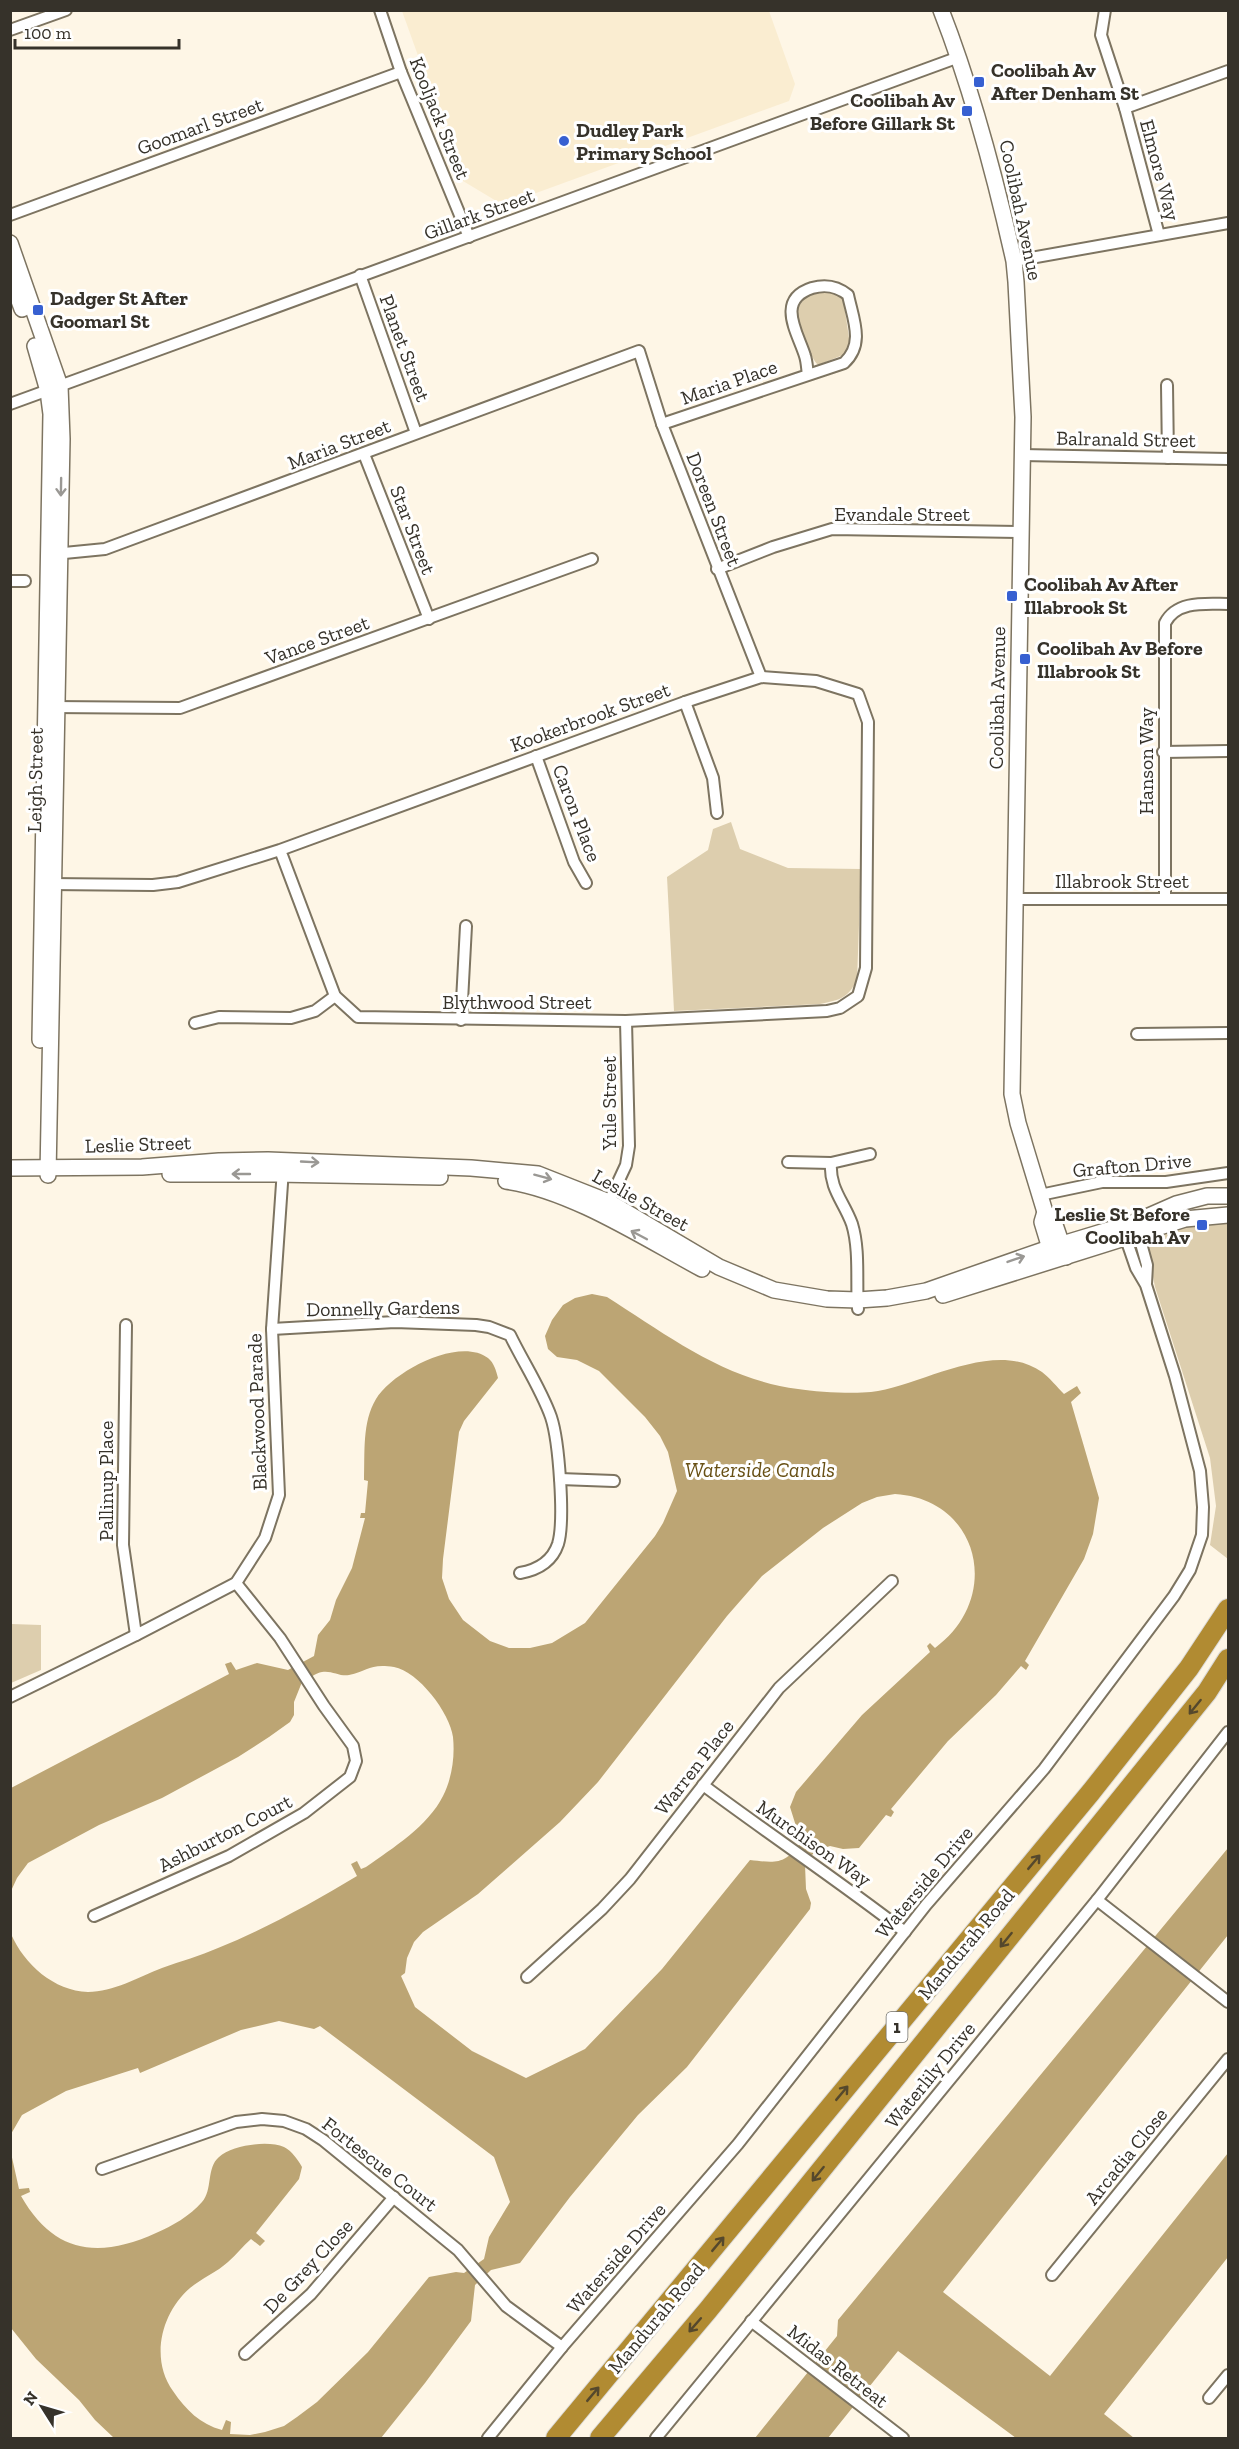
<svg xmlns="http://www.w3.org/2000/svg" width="1239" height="2449" font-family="'Zilla Slab',serif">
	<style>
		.built { fill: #faedd1 }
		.green { fill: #ddceae }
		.water { fill: #bca574; fill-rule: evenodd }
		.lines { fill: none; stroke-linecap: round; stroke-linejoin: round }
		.street-casing { stroke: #7d7461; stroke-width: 14 }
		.secondary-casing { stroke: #7d7461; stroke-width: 18 }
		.highway-casing { stroke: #dbdad9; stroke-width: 22 }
		.street { stroke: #fff; stroke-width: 10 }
		.secondary { stroke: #fff; stroke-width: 15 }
		.highway { stroke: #b18b32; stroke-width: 20 }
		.oneway { stroke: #9a9894 }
		.oneway2 { stroke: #55482c }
		.poi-dot { fill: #3760d1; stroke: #fff; stroke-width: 2 }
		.labels { text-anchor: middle; stroke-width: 6; stroke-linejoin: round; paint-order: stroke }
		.shield { fill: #fff; stroke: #72706a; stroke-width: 1.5 }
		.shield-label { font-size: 18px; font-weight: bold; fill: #36322a }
		.poi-label { font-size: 20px; font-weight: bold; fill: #36322a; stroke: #fff; text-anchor: start }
		.street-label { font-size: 20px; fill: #36322a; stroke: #fff }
		.water-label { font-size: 21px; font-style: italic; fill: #685015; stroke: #fff }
	</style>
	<rect width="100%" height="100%" fill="#fef6e6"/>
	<path class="built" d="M402 11H769L795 84 789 101 503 205 463 181Z"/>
	<g class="green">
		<path d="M827 290 843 297 850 345 843 355 818 365C811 358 809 348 805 339 793 311 794 296 827 290Z"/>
		<path d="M731 822 740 849 788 868 861 869 857 980C848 998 840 1000 820 1004L674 1011 667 877 708 850 713 829Z"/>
		<path d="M1220 1218 1228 1219V1559L1210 1545 1216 1506 1210 1458 1155 1287 1146 1241 1157 1234Z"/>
		<path d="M11 1624 41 1625V1670L11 1683Z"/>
	</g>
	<g class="water">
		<path d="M592 1294 607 1297C667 1335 725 1380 798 1389 817 1392 852 1394 871 1392 921 1386 994 1338 1042 1372 1050 1378 1057 1387 1064 1394L1077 1386 1081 1393 1071 1402 1099 1498 1093 1534 1084 1559 1025 1661 1029 1665 1026 1670 1021 1666 996 1695 948 1741 891 1809 894 1812 891 1817 886 1815 859 1848 843 1849 830 1846 815 1851 805 1865 806 1889 811 1903 810 1909 687 2067 638 2115 570 2197 520 2263 491 2270 475 2285 471 2321 425 2383 381 2438H114L95 2420 79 2400 36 2359 11 2328V2153L19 2189 29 2188 30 2192 21 2196C54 2254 99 2259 156 2233 172 2226 190 2216 202 2202 213 2190 206 2168 219 2157 232 2145 268 2140 284 2147 292 2151 298 2160 302 2167L299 2179 256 2233 265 2241 260 2246 251 2239C243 2246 236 2255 228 2262 217 2272 202 2278 190 2288 161 2313 150 2359 173 2391 186 2410 200 2424 222 2430L226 2420 231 2422 230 2434 250 2435 265 2432 284 2426 297 2417 317 2402 368 2352 429 2277 456 2272 464 2273 484 2259 489 2237 510 2202 494 2157 320 2026 314 2029 279 2021 241 2030 140 2073 138 2068 66 2091 22 2115 11 2134V2142V1934C24 1964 54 1991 88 1992 113 1992 139 1977 162 1968 181 1961 200 1956 218 1948 267 1928 312 1903 357 1876L351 1864 357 1861 361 1869 366 1867C393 1848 428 1826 443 1796 452 1778 455 1757 453 1737 450 1713 418 1671 394 1667 370 1663 368 1671 349 1675 341 1677 331 1670 322 1672 316 1673 308 1679 302 1682L294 1702V1715L290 1722 269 1737 238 1757 162 1798 99 1825 28 1863 17 1878 11 1891V1788L229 1674 225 1664 231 1662 236 1670 257 1663 288 1670 314 1656 318 1635 330 1620 336 1600 352 1568 365 1518H360L361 1513H365L368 1481 364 1480C365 1453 362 1422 376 1399 392 1372 459 1336 488 1358 494 1363 496 1370 498 1378L464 1421 459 1432 443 1559 442 1578 449 1599 463 1620 490 1641 509 1648H530L552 1643 585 1623 655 1536 663 1523 677 1491 668 1452 660 1436 645 1417 599 1371 577 1360 557 1357 548 1349 545 1336 552 1320 563 1305 575 1298ZM895 1494C980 1499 1003 1598 935 1648L930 1643 927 1646 930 1652 862 1715 796 1792 790 1807 801 1842C785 1865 776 1863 750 1860L662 1969 585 2049 526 2078 472 2051 415 2007 401 1976 405 1973 407 1958 414 1942 423 1932 478 1894 560 1822 598 1782 727 1616 762 1576 823 1528 862 1503 877 1497Z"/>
		<path d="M1228 1848V1935L943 2292 1050 2376 1228 2153V2257L1104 2414 1134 2438H1016L898 2351 828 2438H755L837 2336 838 2320Z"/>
	</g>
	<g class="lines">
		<g class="street-casing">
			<g id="street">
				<path d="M380 10 401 72 469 237"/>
				<path d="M1105 10 1101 35 1125 108 1159 235"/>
				<path d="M10 30 66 10"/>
				<path d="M1125 108 1228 71"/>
				<path d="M10 215 401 72"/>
				<path d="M1014 261 1228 223"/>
				<path d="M360 275 416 433"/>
				<path d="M1167 385 1168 458"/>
				<path d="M10 404C327 290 642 170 959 57"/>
				<path d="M662 424 844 363C865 344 853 319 848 295 837 286 826 284 812 288 775 300 798 333 805 356 807 362 807 369 808 375"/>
				<path d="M364 454 429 619"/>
				<path d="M1022 455 1228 459"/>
				<path d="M54 554 105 549 639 351 662 424 761 677"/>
				<path d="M717 569 773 547 832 529 1020 532"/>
				<path d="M10 581H25"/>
				<path d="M685 702 713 778 717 813"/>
				<path d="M52 707 180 708 592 559"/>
				<path d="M1163 752 1228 751"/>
				<path d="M536 756 574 862 586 883"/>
				<path d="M49 884 153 885 178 882 280 850 685 702 761 677 816 681 858 694 868 722 866 968 858 996 840 1008 827 1011 626 1021 358 1017 335 996 280 850"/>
				<path d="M1165 898V623C1177 600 1206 604 1228 604"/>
				<path d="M1016 899H1228"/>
				<path d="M461 1020 466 926"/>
				<path d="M195 1023 219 1017 291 1018 315 1011 335 996"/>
				<path d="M1137 1034 1228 1033"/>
				<path d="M788 1162 831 1163 870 1154"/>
				<path d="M831 1163C829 1188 844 1202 852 1224 860 1250 856 1282 858 1309"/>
				<path d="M1040 1195 1102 1182H1166L1228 1173"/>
				<path d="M606 1208 626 1165 629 1146 626 1021"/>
				<path d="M1137 1229 1147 1265 1146 1284"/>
				<path d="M126 1325 123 1545 136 1635"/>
				<path d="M272 1329 395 1322 476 1325 489 1327 510 1335C523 1362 541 1389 551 1417 559 1441 565 1521 558 1544 552 1562 537 1570 520 1573"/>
				<path d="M560 1479 614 1481"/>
				<path d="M10 1697 136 1635 236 1583 265 1538 279 1495 272 1329 283 1169"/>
				<path d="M703 1785C770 1835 839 1881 905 1932"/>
				<path d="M1097 1900 1228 2002"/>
				<path d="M94 1916 229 1856 304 1813 350 1777 356 1761 353 1746 324 1706 280 1638 236 1583"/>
				<path d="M527 1977 602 1909 630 1879 779 1688 892 1581"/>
				<path d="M102 2169 236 2122 262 2119 284 2121 306 2129 323 2140 458 2250 506 2306 562 2347"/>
				<path d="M1052 2275 1228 2059"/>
				<path d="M751 2321 903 2438"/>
				<path d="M245 2354 311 2294 394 2197"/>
				<path d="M1209 2398 1228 2375"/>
				<path d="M488 2438 562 2347 738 2144 926 1905 1044 1769 1174 1596 1190 1570 1202 1535 1203 1507 1200 1471 1175 1376 1146 1285 1136 1268 1124 1233"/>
				<path d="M656 2438 1097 1900 1228 1732"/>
			</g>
		</g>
		<g class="secondary-casing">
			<g id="secondary">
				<path d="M941 10C973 92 995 176 1014 261L1016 282 1023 417 1012 1094 1018 1123 1045 1212 1053 1219 1066 1257"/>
				<path d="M10 243 60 386 62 439 48 1175"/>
				<path d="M10 276 22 309"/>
				<path d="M35 346 48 391 51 414 40 1040"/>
				<path d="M10 1168 142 1167 219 1161 268 1160 471 1168 538 1174 609 1202 719 1267 774 1290 827 1299 858 1300 887 1298 926 1291 1049 1248 1135 1222 1176 1204 1207 1196H1228"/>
				<path d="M170 1174H275L440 1177"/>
				<path d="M506 1181C571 1190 644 1238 702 1269"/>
				<path d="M1045 1212 1042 1222 1052 1255"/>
				<path d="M943 1295 1185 1219 1228 1215"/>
			</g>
		</g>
		<g class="highway-casing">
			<g id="highway">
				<path d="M556 2438 1091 1792 1189 1668 1228 1609"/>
				<path d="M600 2438 708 2310 1207 1692 1228 1659"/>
			</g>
		</g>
		<use href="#street" class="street"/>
		<use href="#secondary" class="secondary"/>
		<use href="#highway" class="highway"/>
	</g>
	<defs><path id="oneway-shaft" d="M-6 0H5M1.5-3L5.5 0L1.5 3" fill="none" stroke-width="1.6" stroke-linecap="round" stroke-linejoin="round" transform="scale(1.5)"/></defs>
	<g class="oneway">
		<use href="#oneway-shaft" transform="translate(61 487) rotate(91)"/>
		<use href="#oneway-shaft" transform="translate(310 1162) rotate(3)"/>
		<use href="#oneway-shaft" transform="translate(241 1174) rotate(180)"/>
		<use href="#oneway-shaft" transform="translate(543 1177) rotate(15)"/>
		<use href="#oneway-shaft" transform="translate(639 1235) rotate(-152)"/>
		<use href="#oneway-shaft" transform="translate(1016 1259) rotate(-19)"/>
	</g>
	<g class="oneway2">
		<use href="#oneway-shaft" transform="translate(1195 1707) rotate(129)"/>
		<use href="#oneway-shaft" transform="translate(1034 1862) rotate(-50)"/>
		<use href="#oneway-shaft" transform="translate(1006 1940) rotate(129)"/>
		<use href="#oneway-shaft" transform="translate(842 2093) rotate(-50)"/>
		<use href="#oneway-shaft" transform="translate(818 2174) rotate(129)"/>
		<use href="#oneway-shaft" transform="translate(718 2244) rotate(-50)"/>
		<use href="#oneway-shaft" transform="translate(695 2325) rotate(131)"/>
		<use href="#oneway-shaft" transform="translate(593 2394) rotate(-50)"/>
	</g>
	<g class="poi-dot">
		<rect x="973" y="76" width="12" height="12" rx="3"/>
		<rect x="961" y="105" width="12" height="12" rx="3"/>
		<circle cx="564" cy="141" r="6"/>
		<rect x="32" y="304" width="12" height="12" rx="3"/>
		<rect x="1006" y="590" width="12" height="12" rx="3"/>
		<rect x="1019" y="653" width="12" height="12" rx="3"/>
		<rect x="1196" y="1219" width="12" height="12" rx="3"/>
	</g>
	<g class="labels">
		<rect class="shield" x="886.5" y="2012" width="21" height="30" rx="4.5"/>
		<g class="shield-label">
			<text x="897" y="2033">1</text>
		</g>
		<g class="poi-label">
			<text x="991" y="77">Coolibah Av<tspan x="991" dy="23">After Denham St</tspan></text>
			<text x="955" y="107" text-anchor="end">Coolibah Av<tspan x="955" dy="23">Before Gillark St</tspan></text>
			<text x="576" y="137">Dudley Park<tspan x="576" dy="23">Primary School</tspan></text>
			<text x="50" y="305">Dadger St After<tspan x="50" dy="23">Goomarl St</tspan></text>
			<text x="1024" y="591">Coolibah Av After<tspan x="1024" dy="23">Illabrook St</tspan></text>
			<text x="1037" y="655">Coolibah Av Before<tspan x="1037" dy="23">Illabrook St</tspan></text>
			<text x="1190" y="1221" text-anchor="end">Leslie St Before<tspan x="1190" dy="23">Coolibah Av</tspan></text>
		</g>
		<g class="street-label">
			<text transform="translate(440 118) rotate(68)" y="7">Kooljack Street</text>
			<text transform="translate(200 126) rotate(-20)" y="7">Goomarl Street</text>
			<text transform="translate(1160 170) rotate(75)" y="7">Elmore Way</text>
			<text transform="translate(1021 210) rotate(78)" y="7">Coolibah Avenue</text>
			<text transform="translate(479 214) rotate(-20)" y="7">Gillark Street</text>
			<text transform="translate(405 348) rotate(70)" y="7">Planet Street</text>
			<text transform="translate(729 382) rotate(-19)" y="7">Maria Place</text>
			<text transform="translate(1126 439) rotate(1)" y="7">Balranald Street</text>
			<text transform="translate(339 444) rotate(-21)" y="7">Maria Street</text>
			<text transform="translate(714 509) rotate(69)" y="7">Doreen Street</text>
			<text x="902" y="521">Evandale Street</text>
			<text transform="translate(413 530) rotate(69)" y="7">Star Street</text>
			<text transform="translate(317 640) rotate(-20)" y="7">Vance Street</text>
			<text transform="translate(997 698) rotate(-89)" y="7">Coolibah Avenue</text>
			<text transform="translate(590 717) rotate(-20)" y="7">Kookerbrook Street</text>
			<text transform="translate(1146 761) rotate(-90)" y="7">Hanson Way</text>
			<text transform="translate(35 780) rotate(-89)" y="7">Leigh Street</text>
			<text transform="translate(577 813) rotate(69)" y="7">Caron Place</text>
			<text x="1122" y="888">Illabrook Street</text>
			<text x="517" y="1009">Blythwood Street</text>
			<text transform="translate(609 1103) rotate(-90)" y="7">Yule Street</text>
			<text transform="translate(138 1144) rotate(-2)" y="7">Leslie Street</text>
			<text transform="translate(1132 1165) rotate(-5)" y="7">Grafton Drive</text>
			<text transform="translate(641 1200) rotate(29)" y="7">Leslie Street</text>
			<text transform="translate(383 1308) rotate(-1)" y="7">Donnelly Gardens</text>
			<text transform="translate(257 1412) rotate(-92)" y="7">Blackwood Parade</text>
			<text transform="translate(106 1481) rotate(-90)" y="7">Pallinup Place</text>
			<text transform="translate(694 1767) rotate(-52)" y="7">Warren Place</text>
			<text transform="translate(225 1833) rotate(-27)" y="7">Ashburton Court</text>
			<text transform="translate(814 1843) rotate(35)" y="7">Murchison Way</text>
			<text transform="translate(924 1882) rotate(-50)" y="7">Waterside Drive</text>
			<text transform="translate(966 1944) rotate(-50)" y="7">Mandurah Road</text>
			<text transform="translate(930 2075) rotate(-51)" y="7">Waterlily Drive</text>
			<text transform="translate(1126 2156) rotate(-51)" y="7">Arcadia Close</text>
			<text transform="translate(380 2164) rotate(38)" y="7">Fortescue Court</text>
			<text transform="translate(616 2258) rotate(-49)" y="7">Waterside Drive</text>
			<text transform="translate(308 2266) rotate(-47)" y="7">De Grey Close</text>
			<text transform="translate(656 2318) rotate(-50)" y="7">Mandurah Road</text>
			<text transform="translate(838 2366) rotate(38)" y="7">Midas Retreat</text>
		</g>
		<g class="water-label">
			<text x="760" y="1477">Waterside Canals</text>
		</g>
	</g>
	<rect width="1239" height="2449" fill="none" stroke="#36322a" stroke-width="24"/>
	<g transform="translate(42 2407) rotate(307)" stroke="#ffffff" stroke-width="4.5" paint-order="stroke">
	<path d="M0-4.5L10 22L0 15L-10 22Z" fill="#36322a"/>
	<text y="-9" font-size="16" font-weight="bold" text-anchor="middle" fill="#36322a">N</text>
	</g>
	<path d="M15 39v9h164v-9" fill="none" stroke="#36322a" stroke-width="3"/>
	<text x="24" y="39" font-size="18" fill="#36322a" stroke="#ffffff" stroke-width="4.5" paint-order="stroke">100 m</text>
</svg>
